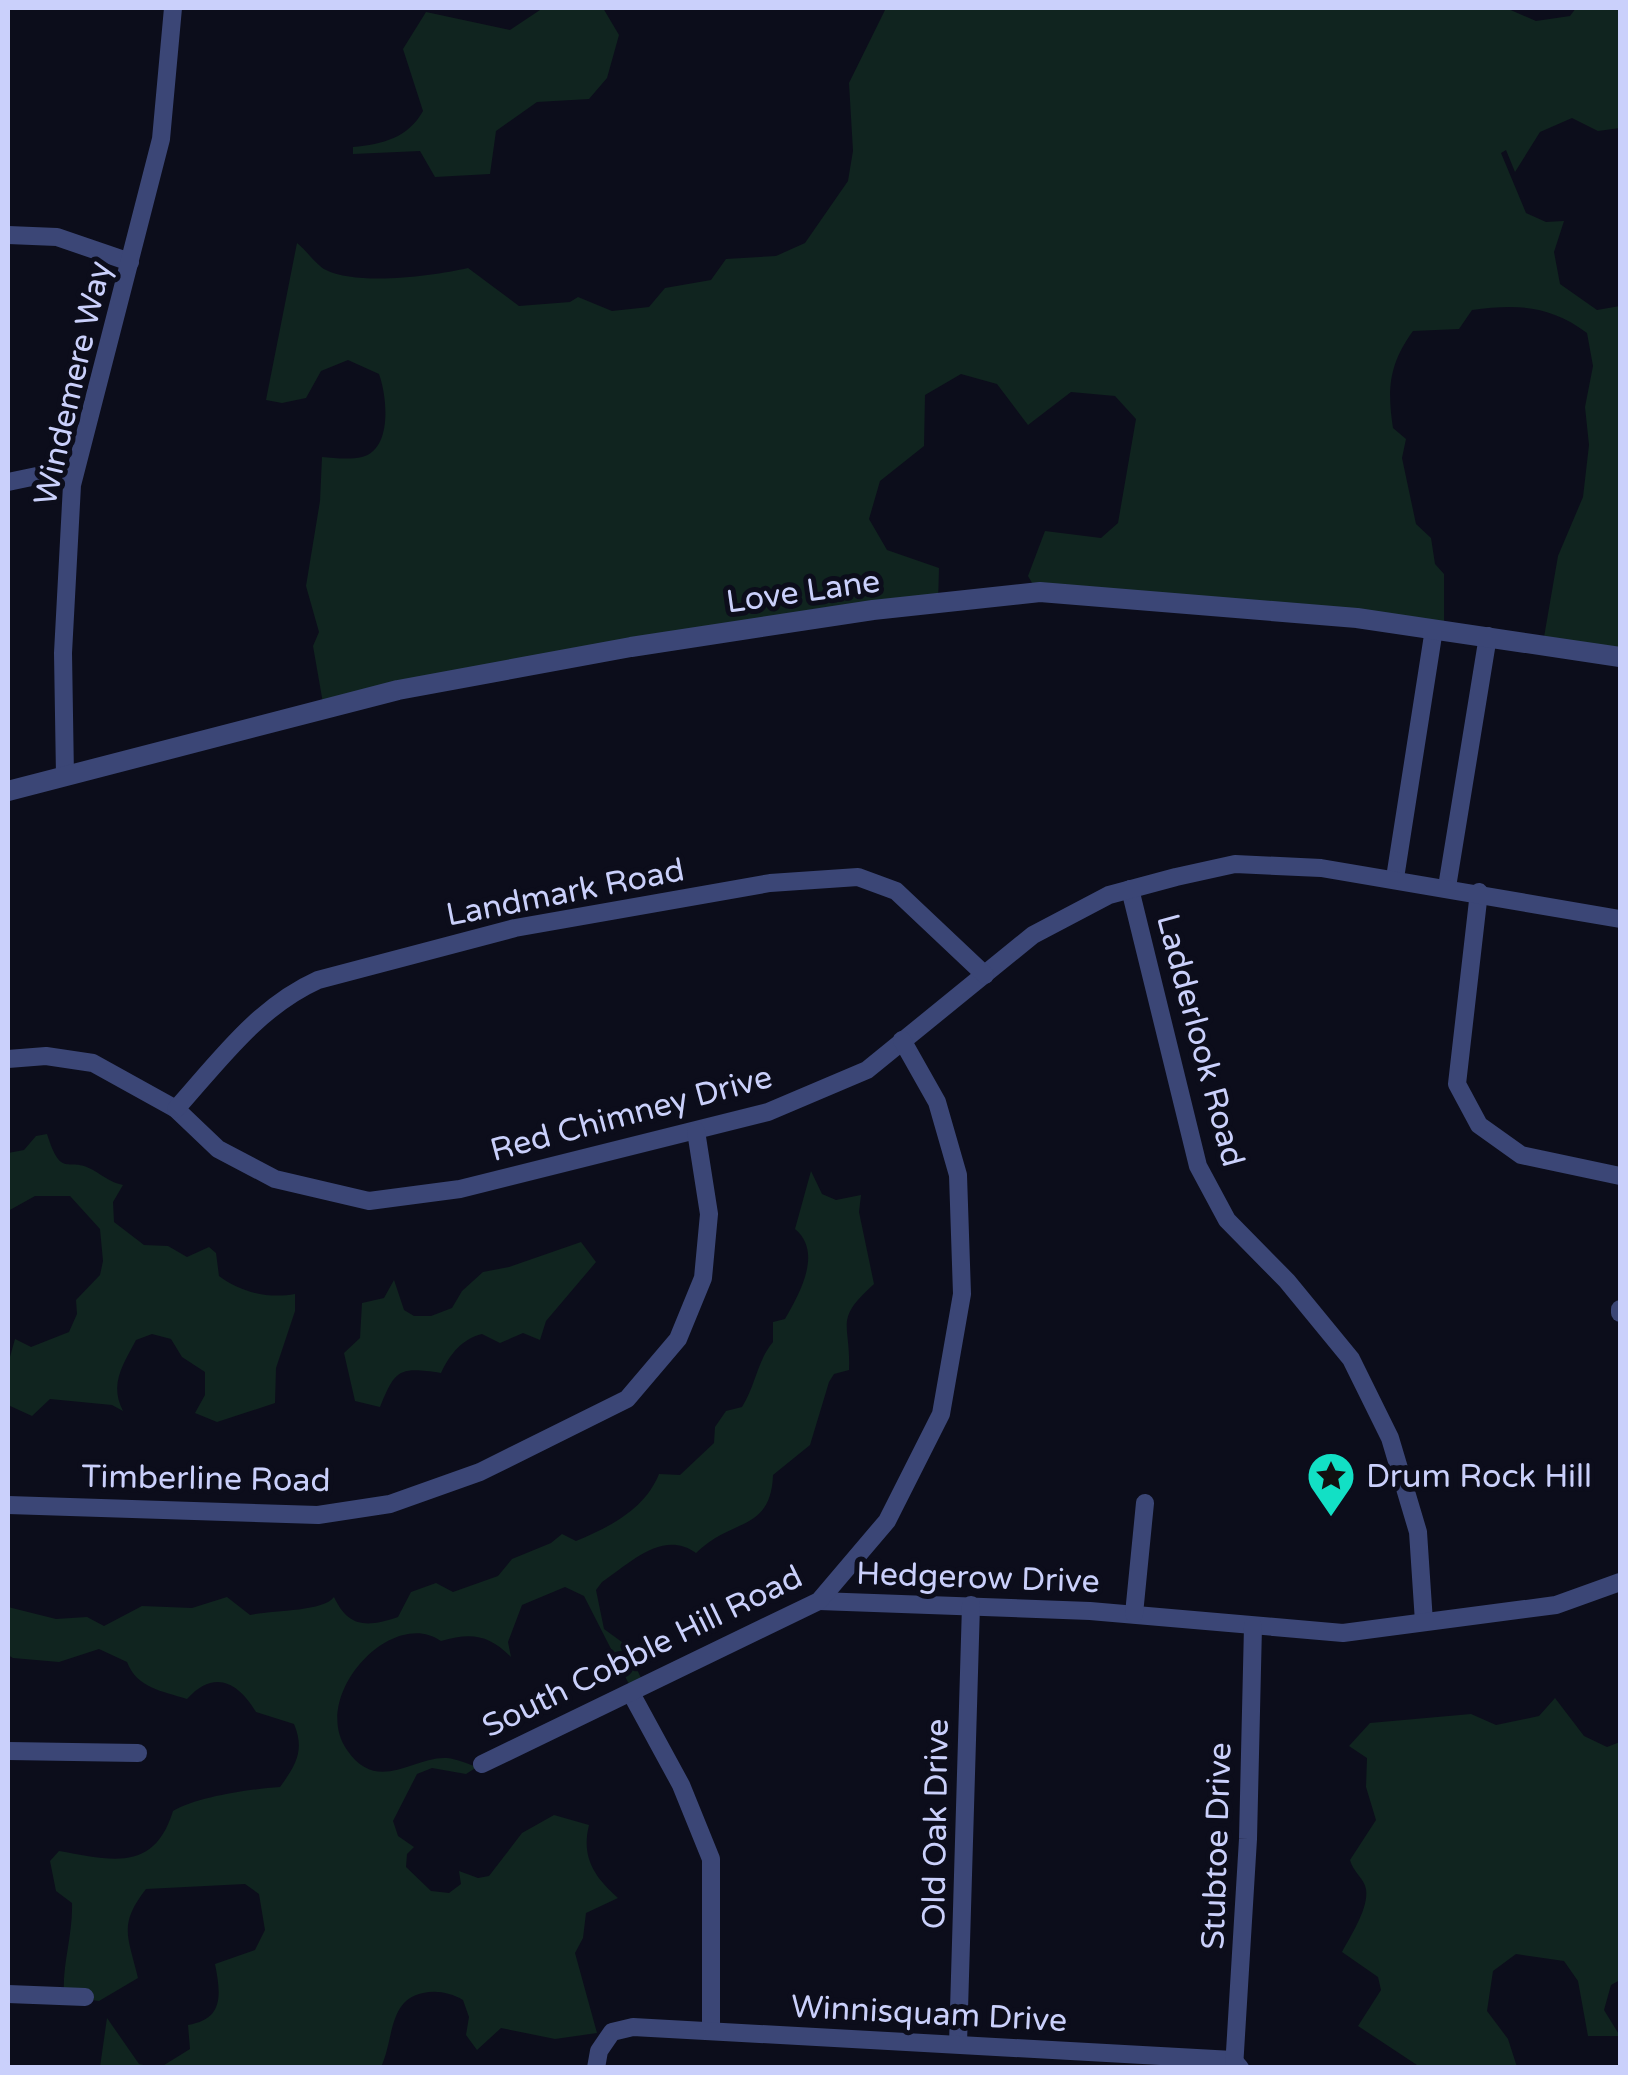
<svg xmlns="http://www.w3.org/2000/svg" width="1628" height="2075" font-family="'Varela Round',sans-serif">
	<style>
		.green { fill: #10241f }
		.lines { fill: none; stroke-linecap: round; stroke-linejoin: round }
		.minor { stroke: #3b4676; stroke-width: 18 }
		.tertiary { stroke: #3b4676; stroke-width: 20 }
		.labels { text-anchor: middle; stroke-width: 10; stroke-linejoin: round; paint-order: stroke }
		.street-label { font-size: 32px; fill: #cad0fb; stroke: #0c0d1b }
		.poi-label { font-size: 32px; fill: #cad0fb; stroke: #0c0d1b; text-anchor: start }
	</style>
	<rect width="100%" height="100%" fill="#0c0d1b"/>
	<g class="green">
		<path d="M543 8H603L619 35 607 78 589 99 537 102 496 131 490 174 435 177 420 151 353 154V147C383 144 408 138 423 111L403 49 426 12 510 30Z"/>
		<path d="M886 8H1506L1536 21 1570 16 1576 8H1620V128L1598 131 1572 118 1540 132 1515 172 1506 150 1501 153 1526 213 1546 222 1564 221 1554 252 1560 284 1597 310 1620 306V658L1543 643 1558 556 1583 497 1589 445 1585 407 1593 366 1587 333C1550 305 1517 304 1472 310L1459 329 1413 331C1389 364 1387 389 1393 428L1406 439 1402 458 1416 524 1431 538 1435 564 1444 574V631L1038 593 1028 576 1045 531 1101 538 1118 523 1136 419 1115 396 1071 392 1028 425 997 384 961 374 925 395 924 446 880 481 869 519 887 550 939 568 938 603 324 709 313 646 319 632 306 586 320 501 322 457C334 458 350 460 362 457 393 449 387 396 379 374L348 360 321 371 306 398 282 403 266 400 297 243C306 250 317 266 326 270 358 286 434 276 468 268L519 306 570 302 578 297 612 311 649 307 665 288 711 280 726 259 776 256 805 243 848 181 853 151 849 83Z"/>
		<path d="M47 1134C62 1181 67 1155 93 1170 105 1177 110 1182 123 1185L113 1202 114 1222 144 1245 168 1246 187 1257 209 1247 216 1253 219 1276C240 1292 268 1299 295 1294V1311L276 1368 275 1403 217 1422 195 1413 205 1395V1372L182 1357 171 1339 152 1334 136 1340C123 1365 109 1384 123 1411L112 1405 50 1399 32 1416 8 1405V1364L15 1339 31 1347 69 1332 77 1314 76 1300 100 1275 103 1261 100 1229 70 1196H35L8 1211V1153L24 1150 36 1136Z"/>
		<path d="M811 1171 822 1194 836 1200 861 1195 859 1212 874 1284C833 1321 851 1322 849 1370L834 1374 829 1382 810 1445 773 1475C771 1532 731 1518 696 1553 663 1529 630 1563 602 1582L596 1590 604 1629 626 1645 645 1687 633 1692 584 1596 565 1587 522 1605 508 1642 511 1657C489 1635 472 1632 441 1641 392 1606 309 1696 347 1750 378 1795 412 1756 447 1758 457 1759 468 1764 477 1767L466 1774 432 1768 417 1774 393 1821 398 1836 414 1847 407 1854 406 1867 431 1891 449 1893 461 1884 459 1871 478 1878 489 1876 522 1833 554 1815 589 1825C581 1857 594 1877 618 1898L586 1913 583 1938 575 1953 597 2033 555 2039 501 2028 477 2050 466 2035 469 2017 463 2000C451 1993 437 1990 423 1993 388 2000 394 2040 381 2067H161L190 2049 188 2025C224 2019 221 1995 215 1964L255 1950 265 1930 259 1894 245 1884 146 1889C118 1925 128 1936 138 1978L99 2001 64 1996C62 1963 73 1936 72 1903L56 1891 50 1861 59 1851C111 1860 154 1873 173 1811 197 1797 250 1789 280 1787 296 1765 305 1750 294 1724L256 1712C238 1682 214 1669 187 1699 162 1691 137 1688 127 1662L99 1649 59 1662 13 1658 8 1655V1607L56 1619 87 1617 104 1626 142 1606 192 1608 227 1597 250 1615C272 1610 323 1612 334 1597 348 1627 366 1628 398 1617L411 1592 436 1583 453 1592 498 1576 512 1559 551 1543 562 1534 576 1541C610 1527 645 1509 659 1474L680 1475 714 1443 715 1427 726 1411 742 1407C756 1385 757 1361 773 1342V1322L785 1319C800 1293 823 1252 795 1229Z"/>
		<path d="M581 1242 596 1262 546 1321 540 1340 523 1333 500 1343 482 1334C462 1339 450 1354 441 1373 397 1366 395 1371 380 1407L355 1401 344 1353 360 1338 362 1303 384 1298 394 1280 404 1310 414 1316H431L452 1308 462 1291 483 1272 509 1267Z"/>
		<path d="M1555 1698 1584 1736 1607 1747 1620 1742V1980L1611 1985 1604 2010 1620 2036H1588L1578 1981 1564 1961 1516 1954 1493 1971 1487 2011 1508 2039 1517 2067H1420L1358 2026 1381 1990 1378 1977 1342 1952C1351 1935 1369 1908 1366 1889 1364 1878 1353 1872 1350 1860L1376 1820 1366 1787 1367 1758 1349 1746 1370 1723 1471 1714 1496 1725 1539 1716Z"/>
		<path d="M107 2018 139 2064 153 2067H100Z"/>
	</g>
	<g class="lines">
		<g class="minor">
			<path d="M8 235 57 237 130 262"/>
			<path d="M8 482 51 473 73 478"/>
			<path d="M65 776 63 653 72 485 161 139 173 8"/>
			<path d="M1395 878 1434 629"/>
			<path d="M1447 887 1488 636"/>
			<path d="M1130 889 1198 1166 1227 1220 1287 1281 1351 1359 1390 1438 1418 1532 1424 1622"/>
			<path d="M1479 892 1457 1084 1479 1125 1521 1155 1620 1176"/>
			<path d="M8 1059 46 1056 93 1063 176 1109 218 1149 275 1179 369 1201 460 1189 768 1112 867 1070 1033 935 1109 895 1176 877 1235 864 1321 868 1620 919"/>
			<path d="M176 1109C219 1061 258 1007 318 980L515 928 770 883 858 877 896 891 985 975"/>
			<path d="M1620 1313V1309"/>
			<path d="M8 1505 318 1515 390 1504 480 1472 627 1399 678 1339 703 1278 709 1214 696 1131"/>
			<path d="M819 1601 1090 1611 1343 1633 1556 1605 1620 1582"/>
			<path d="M1134 1614 1145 1503"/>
			<path d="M632 1695 681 1785 711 1859V2031"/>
			<path d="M8 1751 138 1753"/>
			<path d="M482 1764 819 1601 887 1521 941 1414 962 1294 958 1175 937 1102 902 1040"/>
			<path d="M8 1994 85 1997"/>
			<path d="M958 2044 971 1605"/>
			<path d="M596 2068 599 2051 612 2032 633 2027 1233 2060 1240 2068"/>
			<path d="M1234 2068 1248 1839 1253 1626"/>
		</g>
		<path class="tertiary" d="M8 791 398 690 631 647 873 610 1040 592 1357 618 1620 657"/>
	</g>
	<defs>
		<g id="sight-pin" transform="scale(2.5)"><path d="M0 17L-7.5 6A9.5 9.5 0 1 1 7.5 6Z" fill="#12e0c5" stroke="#0c0d1b"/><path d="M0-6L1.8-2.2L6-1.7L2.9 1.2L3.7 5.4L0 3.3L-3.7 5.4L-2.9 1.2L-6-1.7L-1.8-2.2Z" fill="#111"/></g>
	</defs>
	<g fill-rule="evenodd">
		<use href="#sight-pin" x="1331" y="1476"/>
	</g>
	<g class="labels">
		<g class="street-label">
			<text transform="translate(72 383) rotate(-77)" y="11">Windemere Way</text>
			<text transform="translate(803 591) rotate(-8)" y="11">Love Lane</text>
			<text transform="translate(565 892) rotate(-11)" y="11">Landmark Road</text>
			<text transform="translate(1201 1040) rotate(75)" y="11">Ladderlook Road</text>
			<text transform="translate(631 1113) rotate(-15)" y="11">Red Chimney Drive</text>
			<text transform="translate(206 1478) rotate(1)" y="11">Timberline Road</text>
			<text transform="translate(978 1577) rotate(2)" y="11">Hedgerow Drive</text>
			<text transform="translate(642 1651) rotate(-26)" y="11">South Cobble Hill Road</text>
			<text transform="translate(935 1824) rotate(-89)" y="11">Old Oak Drive</text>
			<text transform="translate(1216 1846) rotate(-88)" y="11">Stubtoe Drive</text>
			<text transform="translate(929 2013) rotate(3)" y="11">Winnisquam Drive</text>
		</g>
		<g class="poi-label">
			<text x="1366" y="1487">Drum Rock Hill</text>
		</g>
	</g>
	<rect width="1628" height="2075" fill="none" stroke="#cad0fb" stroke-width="20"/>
</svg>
